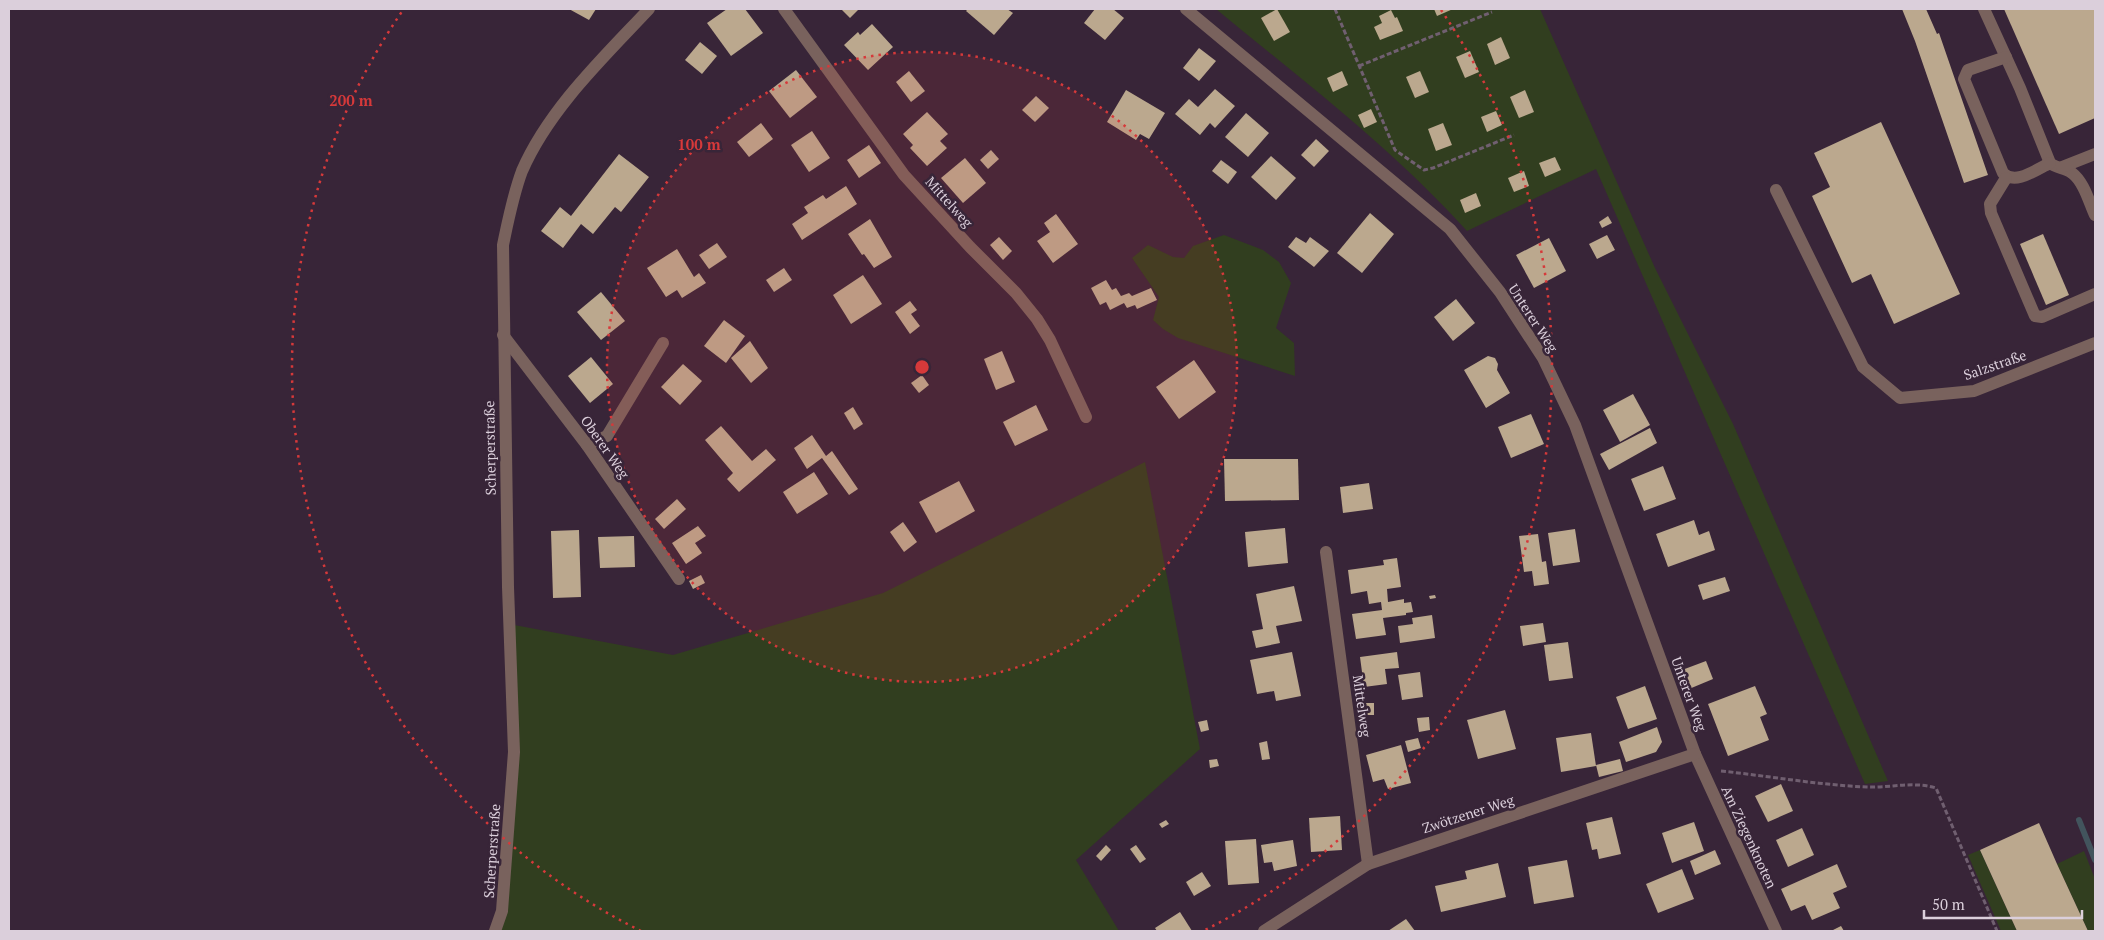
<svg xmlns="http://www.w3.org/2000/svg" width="2104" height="940" font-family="'PT Serif',serif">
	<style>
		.green { fill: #313e1f }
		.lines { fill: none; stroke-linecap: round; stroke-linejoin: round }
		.stream { stroke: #42545d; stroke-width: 6 }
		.building { fill: #bba88e }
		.path { stroke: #705f70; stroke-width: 3; stroke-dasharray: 5 2.5; stroke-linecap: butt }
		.minor { stroke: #79625d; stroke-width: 12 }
		.ring { fill: none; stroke: #d6393a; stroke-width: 2.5; stroke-dasharray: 2.5 5 }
		.labels { text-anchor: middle; stroke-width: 5; stroke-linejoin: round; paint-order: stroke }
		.street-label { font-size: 14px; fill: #dbcfdb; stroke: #382538 }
		.centre { fill: #d6393a; stroke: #382538; stroke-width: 2.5 }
		.ring-label { font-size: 15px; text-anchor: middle; font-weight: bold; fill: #d6393a; stroke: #382538; stroke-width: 5; stroke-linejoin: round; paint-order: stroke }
	</style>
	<rect width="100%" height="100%" fill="#382538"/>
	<g class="green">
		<path d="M1216 9H1540L1655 268 1733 424 1888 781 1865 784 1596 169 1467 231C1392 148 1302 80 1216 9Z"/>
		<path d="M1224 235 1263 250 1279 262 1291 283 1276 328 1294 343 1295 376 1178 338 1163 329 1153 320 1159 297 1132 258 1148 245 1173 257 1184 258 1193 246Z"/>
		<path d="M1145 462 1200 749 1076 860 1119 931H495L514 752 509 624 673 655 883 593Z"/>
		<path d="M1980 850 2017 931H2001L1968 855Z"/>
		<path d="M2084 851 2095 879V931H2088L2057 864Z"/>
	</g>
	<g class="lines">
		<path class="stream" d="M2079 820 2095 860"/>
	</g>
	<g class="building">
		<path d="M569 9H596L589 20Z"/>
		<path d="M727 9H745L763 33 731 56 707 23Z"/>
		<path d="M841 9H859L850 18Z"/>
		<path d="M968 9H1007L1013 13 994 35 966 11Z"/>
		<path d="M1095 9H1113L1124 18 1105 40 1084 23Z"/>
		<path d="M1277 9 1290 32 1274 41 1261 18Z"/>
		<path d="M1434 9H1453L1437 16Z"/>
		<path d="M1902 9H1926L1937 34 1939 33 1988 175 1964 183 1915 41Z"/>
		<path d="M2004 9H2095V118L2059 134Z"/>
		<path d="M1391 10 1395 18 1397 17 1403 31 1380 40 1374 27 1382 23 1379 16Z"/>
		<path d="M872 24 893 47 868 70 844 45 858 32 860 35Z"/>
		<path d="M1501 37 1510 58 1495 65 1487 44Z"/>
		<path d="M700 42 717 56 702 74 685 60Z"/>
		<path d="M1199 48 1216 61 1199 81 1183 68Z"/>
		<path d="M1470 51 1479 72 1465 78 1456 57Z"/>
		<path d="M796 70 817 97 790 118 769 91Z"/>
		<path d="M909 71 925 91 911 102 896 82Z"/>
		<path d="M1342 71 1348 85 1333 92 1327 78Z"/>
		<path d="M1420 71 1429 92 1415 98 1406 77Z"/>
		<path d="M1215 89 1235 106 1215 128 1210 123 1200 135 1175 114 1189 99 1198 107Z"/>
		<path d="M1126 90 1165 113 1149 139 1140 134 1136 140 1107 122Z"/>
		<path d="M1525 90 1534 112 1519 118 1510 97Z"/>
		<path d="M1036 96 1049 108 1035 122 1022 110Z"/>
		<path d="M1371 109 1377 122 1364 128 1358 115Z"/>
		<path d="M1496 111 1502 125 1487 132 1481 117Z"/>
		<path d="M927 112 948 134 940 141 947 148 927 166 910 148 913 145 903 134Z"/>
		<path d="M1246 113 1269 133 1248 157 1225 137Z"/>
		<path d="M1881 122 1960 294 1894 324 1871 274 1852 283 1812 196 1830 187 1814 153Z"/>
		<path d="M761 123 773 139 749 157 737 142Z"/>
		<path d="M1443 123 1452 145 1436 151 1428 129Z"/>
		<path d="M812 131 830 158 809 172 791 145Z"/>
		<path d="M1316 139 1329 151 1314 167 1301 155Z"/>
		<path d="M869 145 881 163 859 178 847 160Z"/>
		<path d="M991 150 999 159 988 169 980 160Z"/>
		<path d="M619 154 649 177 621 212 615 207 593 234 581 224 563 248 541 231 560 207 571 216Z"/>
		<path d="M1271 156 1296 178 1276 200 1251 177Z"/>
		<path d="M1555 157 1561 170 1545 177 1539 163Z"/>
		<path d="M965 158 986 183 963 203 941 178Z"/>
		<path d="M1221 160 1237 172 1228 184 1212 171Z"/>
		<path d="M1524 171 1529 186 1514 192 1508 178Z"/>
		<path d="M846 186 857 204 802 240 792 224 808 213 804 207 823 195 826 199Z"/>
		<path d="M1476 193 1481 206 1465 213 1460 200Z"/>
		<path d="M1370 213 1394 234 1362 273 1337 253Z"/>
		<path d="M1056 214 1078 244 1053 263 1037 241 1050 232 1044 223Z"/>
		<path d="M1608 216 1612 223 1602 228 1599 222Z"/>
		<path d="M870 219 892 257 874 268 864 254 862 255 848 234Z"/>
		<path d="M2043 234 2069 295 2046 305 2020 244Z"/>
		<path d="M1607 235 1615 250 1597 259 1589 244Z"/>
		<path d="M999 237 1012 251 1003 260 990 245Z"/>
		<path d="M1296 237 1306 243 1310 237 1329 251 1314 267 1288 247Z"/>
		<path d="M1549 238 1566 271 1534 288 1516 255Z"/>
		<path d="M717 243 727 257 709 269 699 255Z"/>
		<path d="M677 249 694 277 699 273 706 283 682 298 677 290 666 297 647 268Z"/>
		<path d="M784 268 792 280 774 292 766 280Z"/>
		<path d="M863 275 882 304 851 324 833 295Z"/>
		<path d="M1106 280 1112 290 1116 288 1121 296 1129 293 1132 296 1151 288 1157 300 1137 309 1135 305 1127 308 1124 303 1110 310 1106 302 1100 305 1091 288Z"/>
		<path d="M601 292 625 321 601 340 577 312Z"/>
		<path d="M1456 299 1475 323 1453 341 1434 317Z"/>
		<path d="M910 301 917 310 911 314 920 326 910 334 895 312Z"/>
		<path d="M724 320 745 336 726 363 704 346Z"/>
		<path d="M750 341 768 368 751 383 731 358Z"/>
		<path d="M1002 351 1015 382 996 390 984 359Z"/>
		<path d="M1488 356 1495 358 1498 364 1497 370 1510 393 1486 408 1464 370Z"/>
		<path d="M591 357 613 384 590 403 568 376Z"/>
		<path d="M1194 360 1216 392 1179 419 1156 387Z"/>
		<path d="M683 364 702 381 680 405 661 387Z"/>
		<path d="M922 375 929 385 919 393 911 383Z"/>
		<path d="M1633 394 1650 425 1620 442 1603 410Z"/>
		<path d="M1036 405 1048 430 1015 446 1003 422Z"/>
		<path d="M853 407 863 424 854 430 844 413Z"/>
		<path d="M1531 414 1544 444 1511 458 1498 427Z"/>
		<path d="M721 426 752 461 766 449 776 460 739 492 727 479 733 473 705 440Z"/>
		<path d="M1650 428 1657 443 1609 470 1600 454Z"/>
		<path d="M812 435 826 456 832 451 858 489 849 495 822 458 807 469 794 448Z"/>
		<path d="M1224 459H1298L1299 500 1225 501Z"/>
		<path d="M1663 466 1676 499 1644 511 1631 479Z"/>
		<path d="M814 472 828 494 797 514 783 492Z"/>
		<path d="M959 481 975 511 936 533 919 502Z"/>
		<path d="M1369 483 1373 509 1343 513 1340 487Z"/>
		<path d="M677 499 686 509 664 529 655 519Z"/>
		<path d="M1694 520 1699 535 1709 531 1715 550 1668 567 1656 534Z"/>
		<path d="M903 522 917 542 904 552 890 532Z"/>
		<path d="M698 526 706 536 695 543 702 553 686 564 672 543Z"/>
		<path d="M1285 528 1288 563 1248 567 1245 532Z"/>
		<path d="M1575 529 1580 562 1553 566 1548 533Z"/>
		<path d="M579 530 581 597 553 598 551 531Z"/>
		<path d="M1538 534 1542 562 1546 561 1549 584 1534 586 1532 571 1524 572 1519 536Z"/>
		<path d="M634 536 635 567 600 568 598 537Z"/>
		<path d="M1397 558 1401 587 1387 589 1388 602 1404 599V603L1411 602 1413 612 1406 613V615L1383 618 1386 635 1356 639 1352 614 1382 610 1381 602 1369 604 1367 591 1351 594 1348 570 1384 565 1383 560Z"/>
		<path d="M701 575 705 583 693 589 689 581Z"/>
		<path d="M1725 577 1730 591 1703 600 1698 585Z"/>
		<path d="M1294 586 1302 621 1276 626 1280 643 1256 648 1252 631 1263 629 1256 594Z"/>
		<path d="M1435 595 1436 598 1430 599 1429 596Z"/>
		<path d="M1432 615 1435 638 1400 643 1398 626 1413 624 1412 618Z"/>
		<path d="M1543 623 1546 642 1523 646 1520 626Z"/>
		<path d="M1568 642 1573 678 1549 681 1544 645Z"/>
		<path d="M1292 652 1301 696 1276 701 1274 691 1257 694 1250 660Z"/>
		<path d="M1397 652 1399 668 1385 669 1387 684 1364 687 1360 657Z"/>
		<path d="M1706 661 1713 679 1689 689 1682 670Z"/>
		<path d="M1420 672 1423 697 1402 700 1398 675Z"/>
		<path d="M1645 686 1657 719 1628 729 1616 697Z"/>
		<path d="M1755 686 1767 714 1760 717 1769 740 1728 756 1708 704Z"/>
		<path d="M1361 703H1374V715H1362Z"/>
		<path d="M1505 710 1516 749 1478 759 1467 720Z"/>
		<path d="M1429 717 1430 730 1419 732 1417 718Z"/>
		<path d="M1207 720 1209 730 1201 732 1198 722Z"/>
		<path d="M1657 727 1662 742 1656 752 1626 762 1619 742Z"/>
		<path d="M1591 733 1596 766 1561 772 1556 738Z"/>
		<path d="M1418 738 1421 748 1408 752 1405 741Z"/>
		<path d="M1267 741 1270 759 1262 760 1259 743Z"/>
		<path d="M1401 745 1411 783 1388 789 1384 779 1373 782 1366 755Z"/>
		<path d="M1217 759 1219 766 1210 768 1209 760Z"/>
		<path d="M1620 759 1623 771 1599 777 1596 765Z"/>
		<path d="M1781 784 1793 811 1768 822 1755 796Z"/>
		<path d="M1340 816 1342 850 1311 852 1309 818Z"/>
		<path d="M1612 817 1621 854 1599 859 1597 849 1592 850 1586 823Z"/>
		<path d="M1166 820 1169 824 1162 828 1159 824Z"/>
		<path d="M1694 822 1704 851 1672 863 1662 833Z"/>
		<path d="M2039 823 2057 864 2088 931H2017L1980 850Z"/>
		<path d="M1802 828 1814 855 1788 867 1776 840Z"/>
		<path d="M1256 839 1259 883 1228 885 1225 841Z"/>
		<path d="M1293 840 1297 866 1274 871 1272 862 1264 863 1261 845Z"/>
		<path d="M1106 845 1111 850 1101 861 1096 856Z"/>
		<path d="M1136 845 1146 859 1140 863 1130 849Z"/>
		<path d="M1715 850 1721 864 1695 875 1690 861Z"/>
		<path d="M1567 860 1574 897 1534 904 1528 867Z"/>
		<path d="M1498 863 1506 897 1441 912 1435 886 1467 879 1465 871Z"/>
		<path d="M1837 864 1847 887 1833 893 1840 908 1812 920 1805 905 1791 911 1781 889Z"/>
		<path d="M1682 869 1694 899 1658 913 1646 884Z"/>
		<path d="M1202 872 1211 886 1194 896 1186 882Z"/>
		<path d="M1180 912 1192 931H1157L1155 928Z"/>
		<path d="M1406 919 1415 931H1388Z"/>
		<path d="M1841 926 1844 931H1831Z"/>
	</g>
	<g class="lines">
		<g class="path">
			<path d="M1335 9 1395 150 1424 170 1433 168 1514 135"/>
			<path d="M1359 66 1492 12"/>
			<path d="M1721 771C1769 776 1818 785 1867 787 1890 788 1913 781 1936 788L1997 931"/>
		</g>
		<g class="minor">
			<path d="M784 9 904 175 970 247 1016 293 1037 319 1050 340 1086 417"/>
			<path d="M1186 9 1450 229 1500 292 1543 358 1575 425 1695 754 1776 931"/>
			<path d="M1984 9 2020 88 2050 163C2056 168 2065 168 2072 173 2084 182 2089 202 2095 215"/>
			<path d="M2006 57 1968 70 1964 79 2003 173C2015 186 2037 169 2050 163"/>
			<path d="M2062 167 2095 154"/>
			<path d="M2006 178 1990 204 1991 213 2035 316 2042 317 2095 294"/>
			<path d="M1776 190 1863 367 1900 398 1974 391 2095 343"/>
			<path d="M503 335 587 445 679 579"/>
			<path d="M587 445 607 436 663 343"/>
			<path d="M1326 552 1368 864"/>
			<path d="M495 931 502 911 514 752 508 587 503 245C508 221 513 195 522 171 549 109 603 58 649 9"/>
			<path d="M1264 931 1368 864 1695 754"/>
		</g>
	</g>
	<circle cx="922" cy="367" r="315" fill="#d6393a" fill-opacity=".12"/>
	<g class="ring">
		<circle cx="922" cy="367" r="315"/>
		<path d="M641 931A630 630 0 0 1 403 10M1441 10A630 630 0 0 1 1203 931"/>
	</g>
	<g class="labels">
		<g class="street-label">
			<text transform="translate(949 202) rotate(48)" y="5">Mittelweg</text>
			<text transform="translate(1533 318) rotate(57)" y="5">Unterer Weg</text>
			<text transform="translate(1995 365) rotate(-19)" y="5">Salzstraße</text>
			<text transform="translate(605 447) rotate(55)" y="5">Oberer Weg</text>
			<text transform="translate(490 448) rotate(-91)" y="5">Scherperstraße</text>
			<text transform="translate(1689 694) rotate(70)" y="5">Unterer Weg</text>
			<text transform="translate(1362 706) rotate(82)" y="5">Mittelweg</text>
			<text transform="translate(1468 814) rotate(-18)" y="5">Zwötzener Weg</text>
			<text transform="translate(1749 837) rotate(65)" y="5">Am Ziegenknoten</text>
			<text transform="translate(492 851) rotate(-86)" y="5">Scherperstraße</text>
		</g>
	</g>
	<circle cx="922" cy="367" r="8" class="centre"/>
	<g class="ring-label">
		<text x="351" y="106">200 m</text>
		<text x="699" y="150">100 m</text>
	</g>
	<rect width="2104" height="940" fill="none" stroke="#dbcfdb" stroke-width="20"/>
	<path d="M1924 910v8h158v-8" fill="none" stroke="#dbcfdb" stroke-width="2.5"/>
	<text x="1932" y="910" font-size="15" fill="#dbcfdb" stroke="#382538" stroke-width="4" paint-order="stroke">50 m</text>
</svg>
